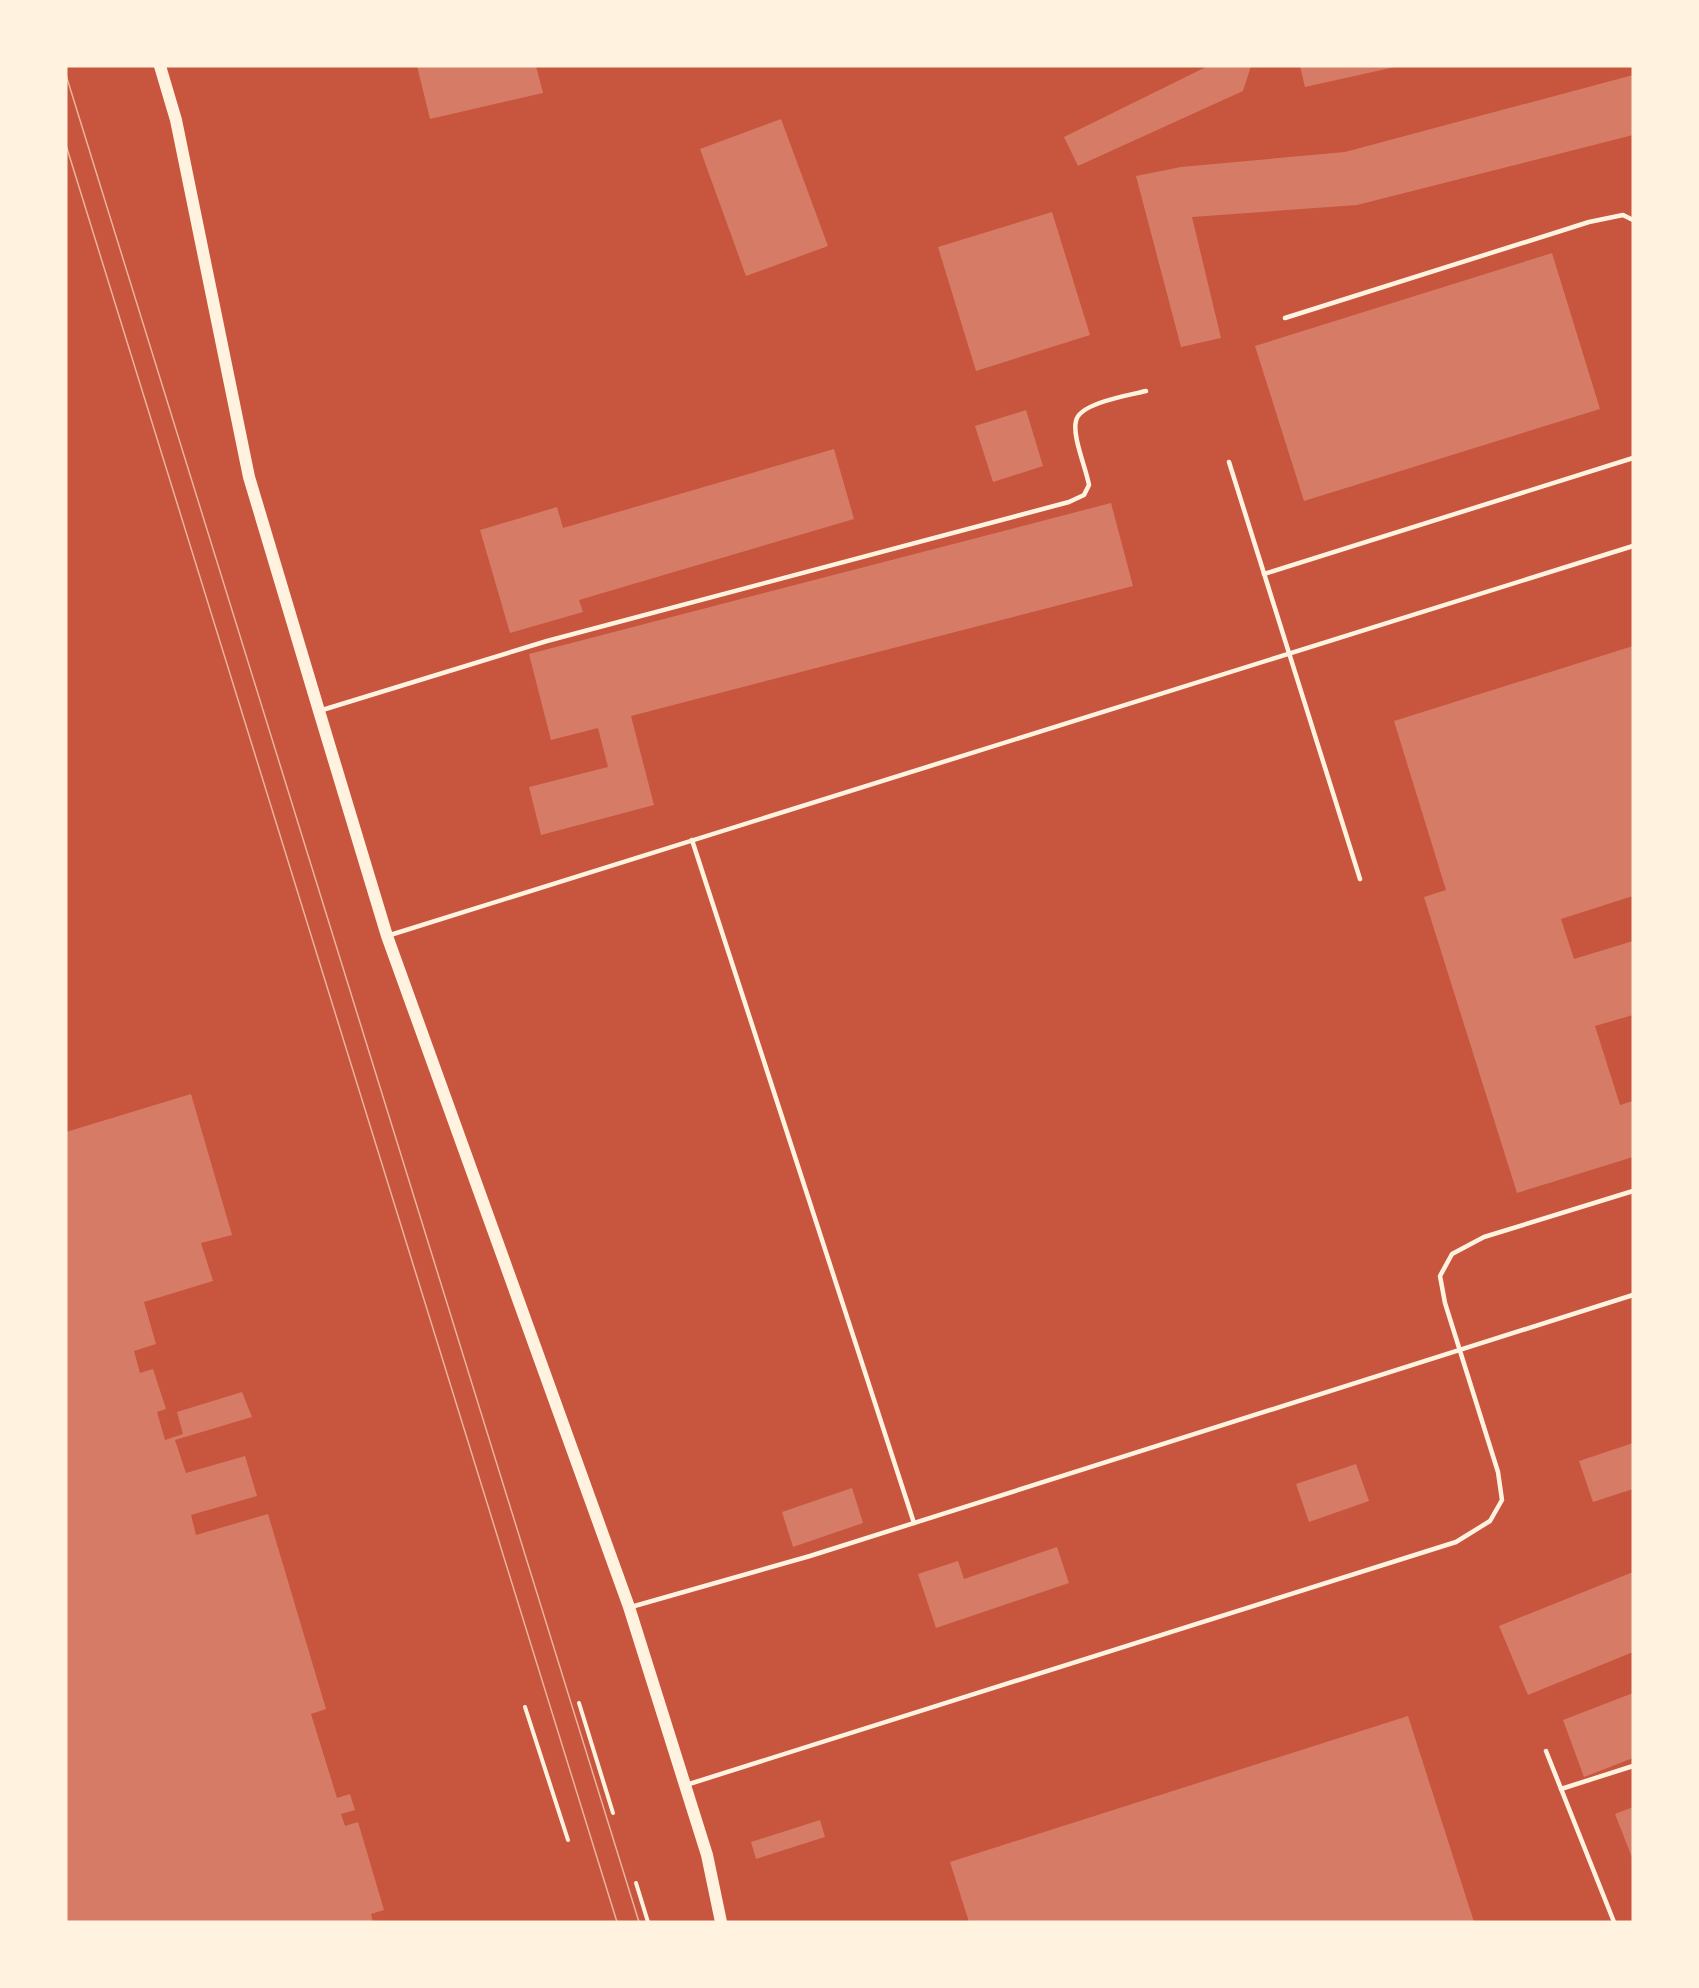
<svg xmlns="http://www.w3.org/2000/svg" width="1699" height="1988" font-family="Barlow,sans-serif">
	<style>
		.building { fill: #d67c66 }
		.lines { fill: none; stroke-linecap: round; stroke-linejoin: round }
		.path { stroke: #fff3e0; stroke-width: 4 }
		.service { stroke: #fff3e0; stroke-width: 4.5 }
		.secondary { stroke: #fff3e0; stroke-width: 12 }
		.tram { stroke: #e9b49f; stroke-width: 1.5 }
	</style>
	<rect width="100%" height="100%" fill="#c8553d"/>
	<g class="building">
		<path d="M417 66H536L543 93 430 119Z"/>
		<path d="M1208 66H1251L1243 91 1078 166 1064 137Z"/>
		<path d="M1300 66H1394L1395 67 1305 87Z"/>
		<path d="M1633 75V135L1357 205 1192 217 1221 338 1181 347 1136 176 1181 167 1345 152Z"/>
		<path d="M781 119 828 246 746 276 700 149Z"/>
		<path d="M1052 212 1090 335 976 371 938 247Z"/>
		<path d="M1552 253 1600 409 1304 501 1255 346Z"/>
		<path d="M1026 410 1043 466 993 482 975 426Z"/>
		<path d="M834 449 854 519 579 600 583 612 510 633 480 530 557 507 563 528Z"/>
		<path d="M1111 503 1133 586 631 716 654 805 541 835 529 787 608 767 598 728 551 740 529 654Z"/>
		<path d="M1633 646V896L1561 919 1574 959 1633 941V1015L1595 1026 1620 1105 1633 1101V1157L1517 1193 1424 897 1446 890 1394 721Z"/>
		<path d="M191 1094 232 1235 201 1243 213 1281 144 1302 156 1344 134 1351 140 1373 153 1369 166 1409 157 1412 165 1440 183 1434 177 1412 242 1392 252 1417 175 1440 186 1473 245 1456 257 1496 191 1515 196 1535 268 1514 326 1709 311 1714 337 1798 350 1794 355 1810 341 1814 345 1826 358 1822 384 1910 371 1914 373 1922H66V1132Z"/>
		<path d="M1633 1443V1489L1593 1502 1579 1461Z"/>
		<path d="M1356 1464 1369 1501 1309 1522 1296 1484Z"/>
		<path d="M852 1488 863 1523 793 1547 782 1512Z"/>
		<path d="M1057 1547 1069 1583 936 1628 918 1574 958 1561 964 1579Z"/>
		<path d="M1633 1572V1652L1528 1695 1499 1626Z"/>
		<path d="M1633 1693V1758L1584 1777 1563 1720Z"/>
		<path d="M1408 1716 1474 1922H969L950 1862Z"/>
		<path d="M1633 1807V1860L1615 1814Z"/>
		<path d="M820 1820 825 1837 756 1859 751 1842Z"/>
	</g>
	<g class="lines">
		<g class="path">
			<path d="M579 1703 613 1813"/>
			<path d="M525 1707 568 1840"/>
			<path d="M636 1883 648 1922"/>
		</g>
		<g class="service">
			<path d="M1285 318 1589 222 1623 215 1633 220"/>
			<path d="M1229 462 1360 879"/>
			<path d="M1264 574 1633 458"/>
			<path d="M319 711 547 641 1069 502 1084 495 1089 485C1086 468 1072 436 1076 421 1079 403 1130 395 1146 391"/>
			<path d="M692 840 914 1523"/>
			<path d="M387 936 1633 546"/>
			<path d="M631 1607 810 1556 1633 1295"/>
			<path d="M1546 1751 1614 1922"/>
			<path d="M686 1785 1456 1542 1490 1521 1502 1500 1498 1472 1445 1303 1440 1276 1452 1254 1484 1237 1633 1191"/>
			<path d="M1561 1789 1633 1766"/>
		</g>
		<path class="secondary" d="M160 66 176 120 249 477 319 711 387 936 629 1607 707 1855 721 1922"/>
		<g class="tram">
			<path d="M66 75 639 1922"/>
			<path d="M66 145 617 1922"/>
		</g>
	</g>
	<rect width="1699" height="1988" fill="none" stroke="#fff3e0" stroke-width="135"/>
</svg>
